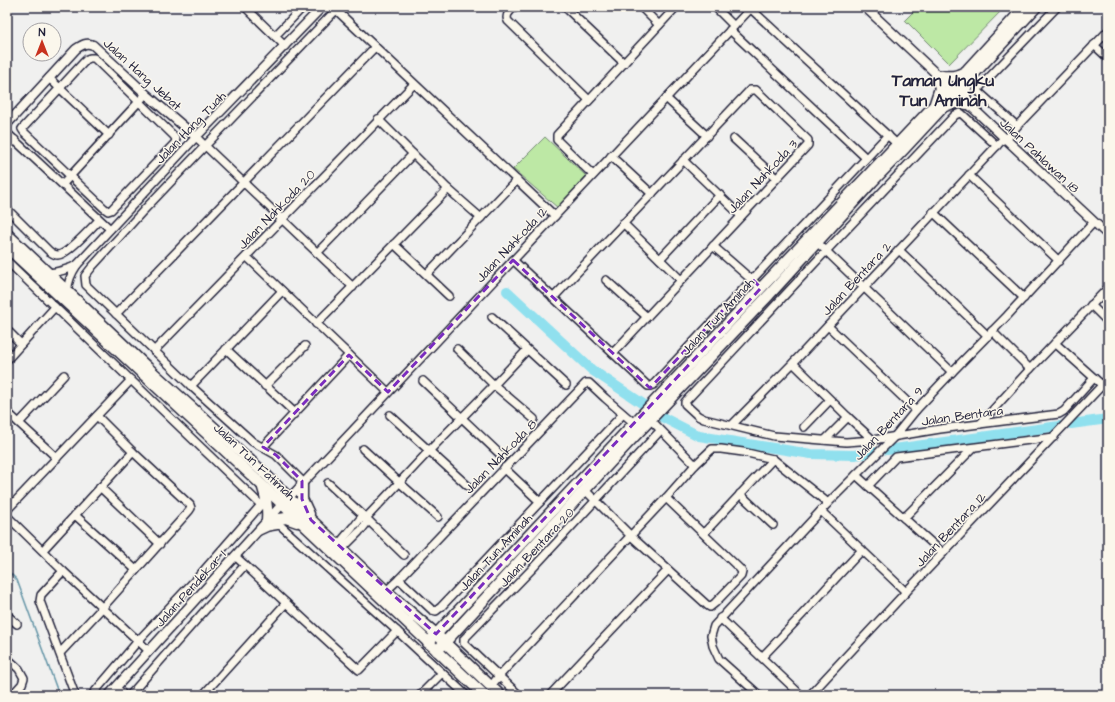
<svg xmlns="http://www.w3.org/2000/svg" width="1115" height="702" font-family="'Architects Daughter',sans-serif">
	<style>
		.green { fill: #bde8a5; stroke: #708570 }
		.lines { fill: none; stroke-linecap: round; stroke-linejoin: round }
		.stream { stroke: #6494a6; stroke-width: 1.5 }
		.river { stroke: #90e0ee; stroke-width: 10 }
		.minor-casing { stroke: #22223b; stroke-width: 10 }
		.tertiary-casing { stroke: #22223b; stroke-width: 11 }
		.secondary-casing { stroke: #22223b; stroke-width: 13 }
		.minor { stroke: #fbf7ec; stroke-width: 7 }
		.tertiary { stroke: #fbf7ec; stroke-width: 8 }
		.secondary { stroke: #fbf7ec; stroke-width: 10 }
		.marked { fill: none; stroke: #7b2cbf; stroke-width: 3; stroke-dasharray: 8 5; stroke-linejoin: round }
		.labels { text-anchor: middle; stroke-width: 3; stroke-linejoin: round; paint-order: stroke }
		.street-label { font-size: 13px; fill: #22223b; stroke: #fbf7ec }
		.district-label { font-size: 17px; font-weight: bold; fill: #22223b; stroke: #fbf7ec }
	</style>
	<rect width="100%" height="100%" fill="#f0f0ef"/>
	<filter id="ink" filterUnits="userSpaceOnUse"><feTurbulence type="fractalNoise" baseFrequency=".025" numOctaves="2"/><feDisplacementMap in="SourceGraphic" scale="8" xChannelSelector="R" yChannelSelector="G"/><feConvolveMatrix kernelMatrix="1 2 1 2 8 2 1 2 1" color-interpolation-filters="sRGB"/></filter>
	<g filter="url(#ink)">
		<g class="green">
			<path d="M918 7H1005L949 64 905 20Z"/>
			<path d="M545 137 586 176 558 208 513 169Z"/>
		</g>
		<g class="lines">
			<path class="stream" d="M7 570 17 580 59 695"/>
			<g class="river">
				<path d="M507 291 592 370 664 418 699 436 811 454 854 455 874 452"/>
				<path d="M1071 424 1108 419"/>
				<path d="M887 450 1059 426"/>
			</g>
			<g class="minor-casing">
				<g id="minor">
					<path d="M245 7 285 46"/>
					<path d="M333 7 555 216"/>
					<path d="M514 7C510 11 505 15 508 21L589 100"/>
					<path d="M565 7 624 63"/>
					<path d="M641 7 659 25"/>
					<path d="M715 7 734 26"/>
					<path d="M750 8 897 144"/>
					<path d="M730 30 866 158"/>
					<path d="M275 36 303 7"/>
					<path d="M1094 45 1108 58"/>
					<path d="M90 58H94L174 136 176 139 175 143 111 210 108 211 104 208 24 132 22 129 84 62 87 59Z"/>
					<path d="M49 78 109 135"/>
					<path d="M666 98 707 136"/>
					<path d="M378 119 448 189 481 218"/>
					<path d="M1017 126 979 92V88L1057 7"/>
					<path d="M7 133 110 229"/>
					<path d="M734 139 776 178"/>
					<path d="M1006 140 1017 126 1108 31"/>
					<path d="M7 147 15 140"/>
					<path d="M611 156 652 194"/>
					<path d="M683 160 741 216"/>
					<path d="M593 175 557 140V135L676 7"/>
					<path d="M969 175 1059 261"/>
					<path d="M63 184 146 94"/>
					<path d="M7 209 49 251C52 253 54 255 58 255 67 255 92 227 99 220"/>
					<path d="M933 212 1024 298"/>
					<path d="M623 223 681 280"/>
					<path d="M817 242 826 251 685 402V404L698 416 704 419 774 436 846 442 873 440 940 429 1059 414 1064 411 1094 378"/>
					<path d="M394 244 449 296"/>
					<path d="M713 246 761 288"/>
					<path d="M899 250 988 336"/>
					<path d="M317 253 413 154"/>
					<path d="M247 257 388 392"/>
					<path d="M660 259 720 195"/>
					<path d="M513 260 648 386H650L653 385 888 135"/>
					<path d="M7 261 260 504V506L198 577 138 641 92 695"/>
					<path d="M48 273C59 272 67 270 77 265"/>
					<path d="M427 274 517 180"/>
					<path d="M606 280 647 317"/>
					<path d="M68 292C67 282 71 274 77 265L196 137 353 287"/>
					<path d="M553 298 750 90H756L808 140V145L613 353"/>
					<path d="M1091 305 1108 322"/>
					<path d="M116 314 375 47"/>
					<path d="M492 317 566 385"/>
					<path d="M316 324 448 189"/>
					<path d="M828 326 916 410"/>
					<path d="M7 330 21 344"/>
					<path d="M992 331 1030 369"/>
					<path d="M1055 343 1102 385"/>
					<path d="M226 349 295 413"/>
					<path d="M457 349 494 385 534 419"/>
					<path d="M154 351 414 84"/>
					<path d="M7 360 55 307"/>
					<path d="M793 363 848 417 873 440"/>
					<path d="M952 372 826 251 955 115 960 113 962 114 997 146"/>
					<path d="M423 381 503 457"/>
					<path d="M191 386 282 291"/>
					<path d="M265 386 305 346"/>
					<path d="M7 412 57 458"/>
					<path d="M390 415 468 486"/>
					<path d="M650 419 695 465"/>
					<path d="M19 423 64 375"/>
					<path d="M980 424 1030 369 1108 288"/>
					<path d="M732 425 793 363 1004 138"/>
					<path d="M804 427 830 400"/>
					<path d="M825 440 848 417"/>
					<path d="M263 447 349 355"/>
					<path d="M363 449 400 483 438 517"/>
					<path d="M504 468 540 502"/>
					<path d="M856 475 943 553"/>
					<path d="M303 482 276 455 253 442 191 386 86 285 85 276 92 267 143 211 205 146 336 10"/>
					<path d="M328 483 366 518 404 555"/>
					<path d="M868 486 896 457 1054 437"/>
					<path d="M100 487 160 544"/>
					<path d="M585 490 631 536 707 605 710 607 715 603 741 576 742 572 740 569 666 498"/>
					<path d="M740 494 773 525"/>
					<path d="M289 498 752 7"/>
					<path d="M7 510 131 380"/>
					<path d="M821 511 906 592"/>
					<path d="M75 515 136 570"/>
					<path d="M7 516 63 571 149 651"/>
					<path d="M904 518 973 448"/>
					<path d="M356 524 360 519 366 518 429 451 494 385 527 350"/>
					<path d="M362 529 366 524V518"/>
					<path d="M257 532 268 527 280 525 397 631 466 695"/>
					<path d="M704 533 773 459"/>
					<path d="M338 545 353 527"/>
					<path d="M342 549 359 532"/>
					<path d="M43 550 133 452"/>
					<path d="M235 556 359 670 397 631"/>
					<path d="M63 571 41 595 40 601 75 695"/>
					<path d="M399 579 432 610 436 611 441 607 623 414"/>
					<path d="M386 591 399 579 586 383H589L605 398 634 423"/>
					<path d="M7 615 17 624"/>
					<path d="M720 618 801 695"/>
					<path d="M60 653 102 608 189 511 191 508 190 505 133 452 97 416"/>
					<path d="M762 657C796 622 828 586 862 550"/>
					<path d="M7 658 19 669 24 678 22 684 12 695"/>
					<path d="M491 686 499 676 666 498 695 465 712 449H721L743 452 773 459 828 503"/>
					<path d="M116 688 124 695"/>
					<path d="M130 695 245 565"/>
					<path d="M203 695 286 603"/>
					<path d="M420 695 442 673"/>
					<path d="M519 695 464 643V639L532 569 660 431"/>
					<path d="M550 695 668 570"/>
					<path d="M759 695 719 659 713 646 711 636 714 626 828 503 895 436 916 410 952 372 1007 316 1094 222"/>
					<path d="M810 695 906 592 1108 379"/>
				</g>
			</g>
			<g class="tertiary-casing">
				<g id="tertiary">
					<path d="M865 7 1108 235"/>
					<path d="M7 124 76 49C82 45 86 42 93 45L146 94 196 137 322 7"/>
					<path d="M109 695 285 501"/>
				</g>
			</g>
			<g class="secondary-casing">
				<g id="secondary">
					<path d="M968 69 1025 7"/>
					<path d="M935 103 940 88 936 75C950 77 956 78 968 70"/>
					<path d="M945 106C953 103 958 102 967 104L965 95 967 81"/>
					<path d="M7 234 148 368 264 473 311 520 386 591 436 634 500 695"/>
					<path d="M7 247 263 486 484 695"/>
					<path d="M302 484V499L309 514"/>
					<path d="M263 488C267 500 268 508 267 521L286 518 297 522"/>
					<path d="M428 643 761 288 948 91"/>
					<path d="M437 651 627 444 769 295 872 182 904 149 1036 7"/>
				</g>
			</g>
			<use href="#minor" class="minor"/>
			<use href="#tertiary" class="tertiary"/>
			<use href="#secondary" class="secondary"/>
		</g>
	</g>
	<path class="marked" d="M513 260 650 388 752 279 761 288 436 634 311 520 302 499V481L276 455 263 447 349 355 388 392Z"/>
	<g class="labels">
		<g class="street-label">
			<text transform="translate(143 74) rotate(42)" y="5">Jalan Hang Jebat</text>
			<text transform="translate(190 127) rotate(-46)" y="5">Jalan Hang Tuah</text>
			<text transform="translate(1040 155) rotate(43)" y="5">Jalan Pahlawan 18</text>
			<text transform="translate(762 176) rotate(-47)" y="5">Jalan Nahkoda 3</text>
			<text transform="translate(276 209) rotate(-46)" y="5">Jalan Nahkoda 20</text>
			<text transform="translate(511 244) rotate(-47)" y="5">Jalan Nahkoda 12</text>
			<text transform="translate(856 278) rotate(-47)" y="5">Jalan Bentara 2</text>
			<text transform="translate(717 316) rotate(-47)" y="5">Jalan Tun Aminah</text>
			<text transform="translate(962 415) rotate(-8)" y="5">Jalan Bentara</text>
			<text transform="translate(888 423) rotate(-47)" y="5">Jalan Bentara 9</text>
			<text transform="translate(500 456) rotate(-46)" y="5">Jalan Nahkoda 8</text>
			<text transform="translate(255 461) rotate(43)" y="5">Jalan Tun Fatimah</text>
			<text transform="translate(950 529) rotate(-47)" y="5">Jalan Bentara 12</text>
			<text transform="translate(536 547) rotate(-47)" y="5">Jalan Bentara 20</text>
			<text transform="translate(495 552) rotate(-47)" y="5">Jalan Tun Aminah</text>
			<text transform="translate(190 588) rotate(-48)" y="5">Jalan Pendekar 1</text>
		</g>
		<g class="district-label">
			<text x="943" y="86">Taman Ungku<tspan x="943" dy="20">Tun Aminah</tspan></text>
		</g>
	</g>
	<rect width="1115" height="702" fill="none" stroke="#fbf7ec" stroke-width="24"/>
	<rect x="12" y="12" width="1091" height="678" fill="none" stroke="#22223b" stroke-width="1.5" filter="url(#ink)"/>
	<g transform="translate(42 42)"><circle r="19" fill="#fbf7ec" stroke="#a4a2a5"/>
	<path d="M0-3L7 15L0 10L-7 15Z" fill="#c8321e"/>
	<text y="-6" font-size="11" font-weight="bold" text-anchor="middle" fill="#22223b">N</text>
	</g>
</svg>
